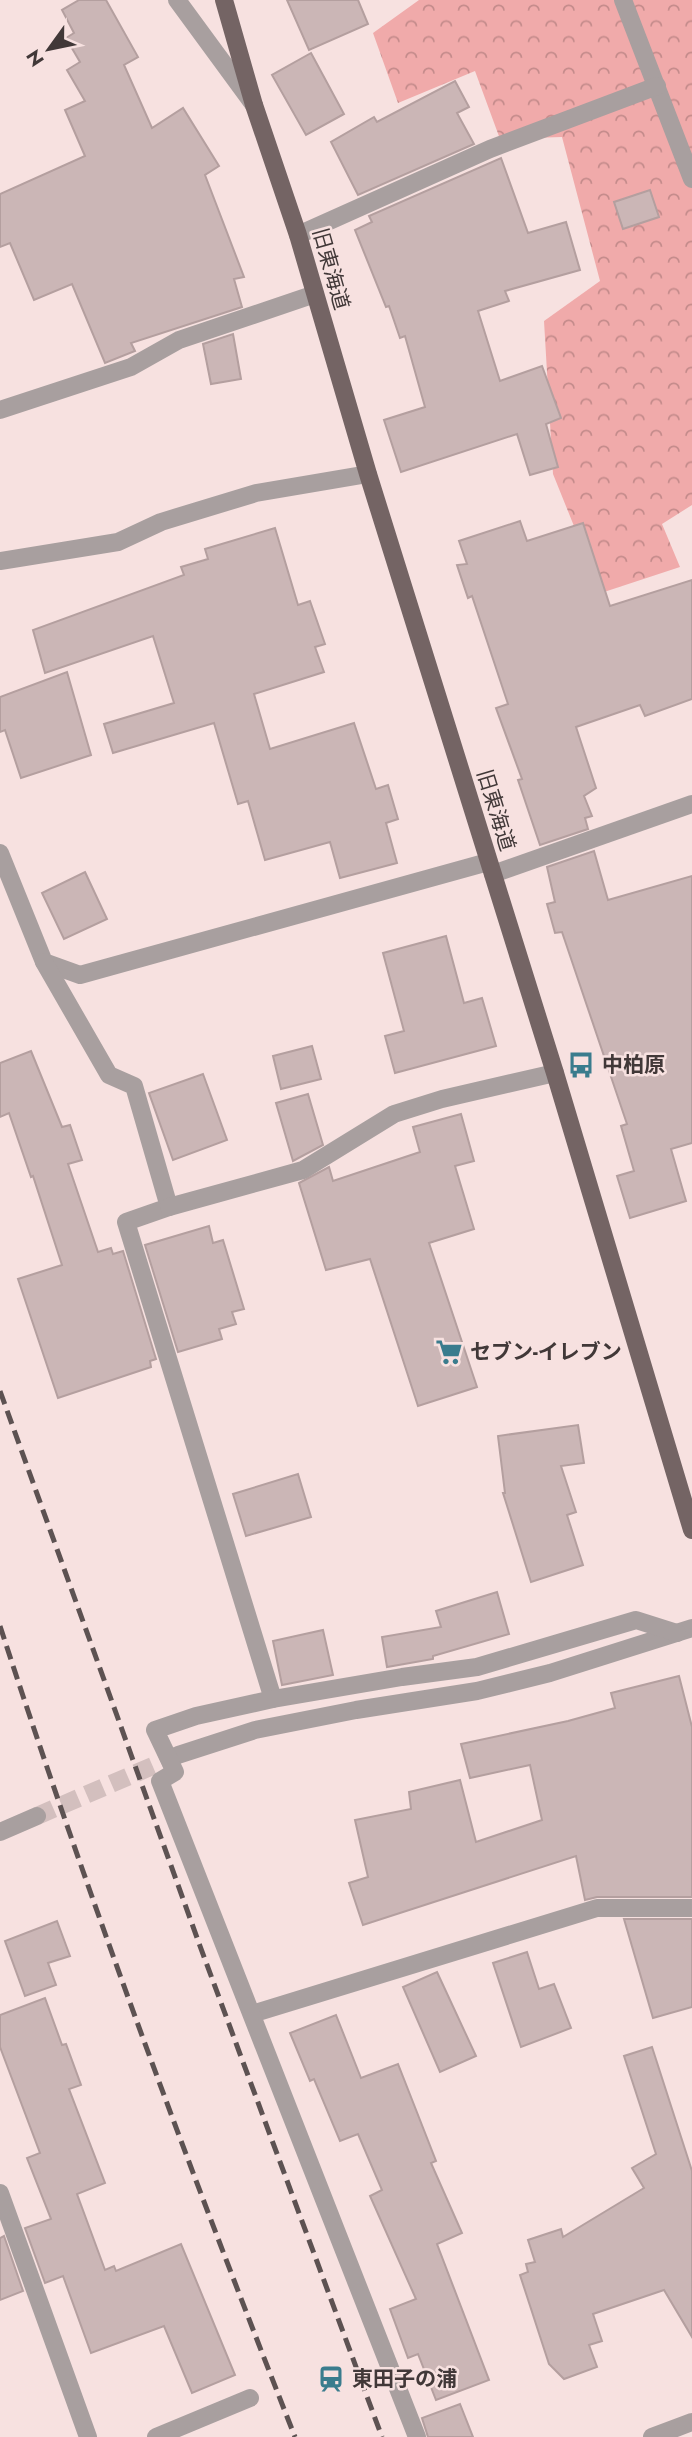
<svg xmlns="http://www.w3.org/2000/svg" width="692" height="2437" font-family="Jost,'Noto Sans JP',sans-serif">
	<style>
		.forest { fill: url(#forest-crowns) }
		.building { fill: #cbb6b6; stroke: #b49f9f; stroke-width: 2 }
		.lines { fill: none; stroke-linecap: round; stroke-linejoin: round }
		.minor-tunnel { stroke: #d3bfbe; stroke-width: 18; stroke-dasharray: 18 9; stroke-linecap: butt }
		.minor { stroke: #a89f9f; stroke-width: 18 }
		.major { stroke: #746464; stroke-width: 18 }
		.rail { stroke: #5d5252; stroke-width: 5; stroke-dasharray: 14 7; stroke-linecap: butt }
		.labels { text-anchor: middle; stroke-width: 5; stroke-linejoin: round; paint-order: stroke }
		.street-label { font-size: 21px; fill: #413838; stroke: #f7e1e0 }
		.poi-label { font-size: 21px; font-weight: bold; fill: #413838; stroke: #f7e1e0; text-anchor: start }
	</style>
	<defs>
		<pattern id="forest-crowns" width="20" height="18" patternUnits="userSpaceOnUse" patternTransform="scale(1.75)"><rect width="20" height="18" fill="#f0aaaa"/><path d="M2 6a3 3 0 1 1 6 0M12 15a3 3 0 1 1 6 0" fill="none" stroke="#c48b8b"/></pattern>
	</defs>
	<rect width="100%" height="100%" fill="#f7e1e0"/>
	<path class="forest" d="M419 0H692V505L662 524 680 567 601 593 553 474 544 321 600 281 562 137 500 139 475 71 398 103 373 33Z"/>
	<g class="building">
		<path d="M79 0H106L138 57 124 65 152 128 183 108 219 166 205 175 244 277 234 279 242 307 131 343 135 351 105 363 72 284 34 300 10 243 0 247V194L85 156 65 110 85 101 67 70 80 62 66 38 74 33 62 10Z"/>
		<path d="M287 0H358L368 24 309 50Z"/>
		<path d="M311 53 344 114 306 135 272 75Z"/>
		<path d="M455 81 469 107 457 113 474 144 358 195 331 142 374 117 377 122Z"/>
		<path d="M501 158 528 233 566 222 580 270 505 291 509 301 478 311 500 381 542 366 561 418 546 424 558 467 530 475 517 434 401 472 384 420 425 407 405 336 400 338 389 306 386 307 355 230 372 222 369 216Z"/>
		<path d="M650 190 659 217 623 229 614 202Z"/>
		<path d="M233 334 241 379 211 384 203 344Z"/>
		<path d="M520 521 527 541 583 523 610 606 692 580V699L645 716 640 705 576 727 596 788 584 796 592 816 585 818 588 829 540 845 518 780 522 779 496 708 508 704 472 596 468 598 457 565 467 564 459 541Z"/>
		<path d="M275 528 298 605 310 601 325 644 315 647 324 672 254 694 270 749 354 723 376 789 388 785 398 819 386 823 397 863 340 878 330 842 265 860 248 801 238 804 214 723 113 753 104 724 174 703 153 636 45 673 33 630 184 575 181 567 208 559 205 549Z"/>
		<path d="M67 672 91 755 21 778 5 730 0 732V697Z"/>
		<path d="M594 851 608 900 692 876V1143L671 1149 686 1201 630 1218 617 1176 634 1171 621 1126 627 1124 562 932 555 933 547 904 555 902 547 867Z"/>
		<path d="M85 872 107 919 64 939 42 893Z"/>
		<path d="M446 936 464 1003 482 998 496 1046 395 1073 385 1036 404 1031 383 953Z"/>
		<path d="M312 1046 321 1079 281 1089 273 1056Z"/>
		<path d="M31 1051 62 1127 70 1125 82 1160 68 1164 98 1252 111 1248 113 1254 123 1251 156 1359 150 1361 151 1367 58 1398 18 1279 62 1265 33 1176 31 1177 9 1113 0 1117V1063Z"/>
		<path d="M203 1074 227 1140 173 1160 149 1093Z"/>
		<path d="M308 1094 323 1145 293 1161 276 1103Z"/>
		<path d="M461 1114 474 1161 455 1166 474 1229 429 1243 477 1387 418 1406 370 1259 326 1270 299 1183 329 1167 333 1181 420 1152 413 1127Z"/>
		<path d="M209 1226 213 1243 223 1240 244 1309 232 1312 236 1324 219 1329 222 1339 178 1352 145 1245Z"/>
		<path d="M578 1425 584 1463 561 1466 576 1512 567 1515 583 1565 531 1582 503 1493H505L498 1436Z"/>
		<path d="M298 1474 311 1517 246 1536 233 1494Z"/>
		<path d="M497 1592 509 1634 433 1656V1659L387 1667 382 1637 441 1627 436 1611Z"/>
		<path d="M323 1630 333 1675 282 1685 273 1641Z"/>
		<path d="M679 1676 692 1727V1897H597L585 1900 576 1856 363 1925 349 1883 368 1877 355 1820 411 1809 409 1792 460 1780 476 1842 542 1820 530 1765 470 1778 461 1744 568 1721 615 1708 611 1693Z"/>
		<path d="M624 1919H692V2007L653 2018Z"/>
		<path d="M57 1921 70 1956 48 1963 56 1985 25 1996 5 1941Z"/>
		<path d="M527 1952 539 1989 554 1984 571 2028 521 2047 493 1963Z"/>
		<path d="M437 1972 476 2056 440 2072 403 1987Z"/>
		<path d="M45 1998 62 2045 66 2044 81 2085 69 2089 105 2183 77 2194 105 2270 114 2266 116 2271 181 2244 235 2375 192 2393 164 2326 91 2353 63 2276 45 2283 25 2228 51 2219 27 2158 40 2153 0 2047V2015Z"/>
		<path d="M336 2015 361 2078 398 2064 436 2161 431 2163 462 2233 437 2244 489 2380 436 2400 418 2354 408 2358 390 2309 416 2299 370 2196 382 2190 358 2134 340 2141 314 2079 310 2081 290 2033Z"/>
		<path d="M652 2047 692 2171V2337L664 2290 593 2314 602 2341 589 2345 597 2367 564 2379 549 2364 520 2275 528 2272 526 2264 535 2262 528 2240 561 2229 563 2237 644 2188 632 2168 656 2154 624 2056Z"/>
		<path d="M4 2236 23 2291 0 2300V2238Z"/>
		<path d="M460 2404 473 2437H428L422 2418Z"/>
	</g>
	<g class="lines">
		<path class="minor-tunnel" d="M37 1816 178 1755"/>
		<g class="minor">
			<path d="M177 0 254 105"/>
			<path d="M623 0 692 179"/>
			<path d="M298 235 490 149 657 86"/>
			<path d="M0 410 131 367 179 340 315 294"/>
			<path d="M0 561 118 542 161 522 256 493 368 474"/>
			<path d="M0 853 44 962 80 975 488 862"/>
			<path d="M493 874 692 804"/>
			<path d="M44 962 109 1075 134 1086 169 1207 126 1222 273 1699"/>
			<path d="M169 1207 303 1170 394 1114 442 1099 555 1073"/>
			<path d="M178 1755 255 1730 356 1710 477 1691 550 1673 692 1628"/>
			<path d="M0 1832 37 1816"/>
			<path d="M252 2014 597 1908H692"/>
			<path d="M0 2193 88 2437"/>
			<path d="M156 2437 250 2398"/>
			<path d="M417 2437 160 1781 175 1772 155 1730 196 1716 273 1699 402 1677 477 1667 636 1620 677 1633"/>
			<path d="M652 2437 692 2422"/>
		</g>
		<path class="major" d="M224 0 254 105 298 235 368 474 555 1073 692 1530"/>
		<g class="rail">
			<path d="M0 1391 200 1946 382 2437"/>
			<path d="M0 1626C89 1900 190 2170 295 2437"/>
		</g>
	</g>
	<defs>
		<g id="bus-bare" transform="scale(2.1)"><path d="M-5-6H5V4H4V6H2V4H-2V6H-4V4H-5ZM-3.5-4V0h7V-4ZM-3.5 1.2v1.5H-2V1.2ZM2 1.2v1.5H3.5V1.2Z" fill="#3a7c8d" stroke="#f7e1e0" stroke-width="2.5" paint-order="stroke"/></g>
		<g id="supermarket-bare" transform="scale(2.1)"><path d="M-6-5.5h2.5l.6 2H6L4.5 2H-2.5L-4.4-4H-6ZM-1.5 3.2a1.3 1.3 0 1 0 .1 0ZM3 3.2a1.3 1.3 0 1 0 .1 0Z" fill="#3a7c8d" stroke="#f7e1e0" stroke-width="2.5" paint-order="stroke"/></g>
		<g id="station-bare" transform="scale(2.1)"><path d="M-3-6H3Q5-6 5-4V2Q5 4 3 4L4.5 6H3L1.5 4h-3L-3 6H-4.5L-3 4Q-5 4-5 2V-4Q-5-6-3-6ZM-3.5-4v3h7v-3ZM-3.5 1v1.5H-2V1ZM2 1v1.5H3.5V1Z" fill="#3a7c8d" stroke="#f7e1e0" stroke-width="2.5" paint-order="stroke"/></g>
	</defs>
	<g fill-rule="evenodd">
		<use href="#bus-bare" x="581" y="1065"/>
		<use href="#supermarket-bare" x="449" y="1352"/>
		<use href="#station-bare" x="331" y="2379"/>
	</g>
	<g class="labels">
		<g class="street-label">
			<text transform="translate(331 269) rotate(74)" y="7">旧東海道</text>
			<text transform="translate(496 810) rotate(73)" y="7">旧東海道</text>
		</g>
		<g class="poi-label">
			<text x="602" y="1072">中柏原</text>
			<text x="470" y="1359">セブン-イレブン</text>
			<text x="352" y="2386">東田子の浦</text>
		</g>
	</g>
	<g transform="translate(49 49) rotate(237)" stroke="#f7e1e0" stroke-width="5" paint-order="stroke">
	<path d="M0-5L12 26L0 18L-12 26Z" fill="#413838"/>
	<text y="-10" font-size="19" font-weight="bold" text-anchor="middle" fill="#413838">N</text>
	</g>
</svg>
